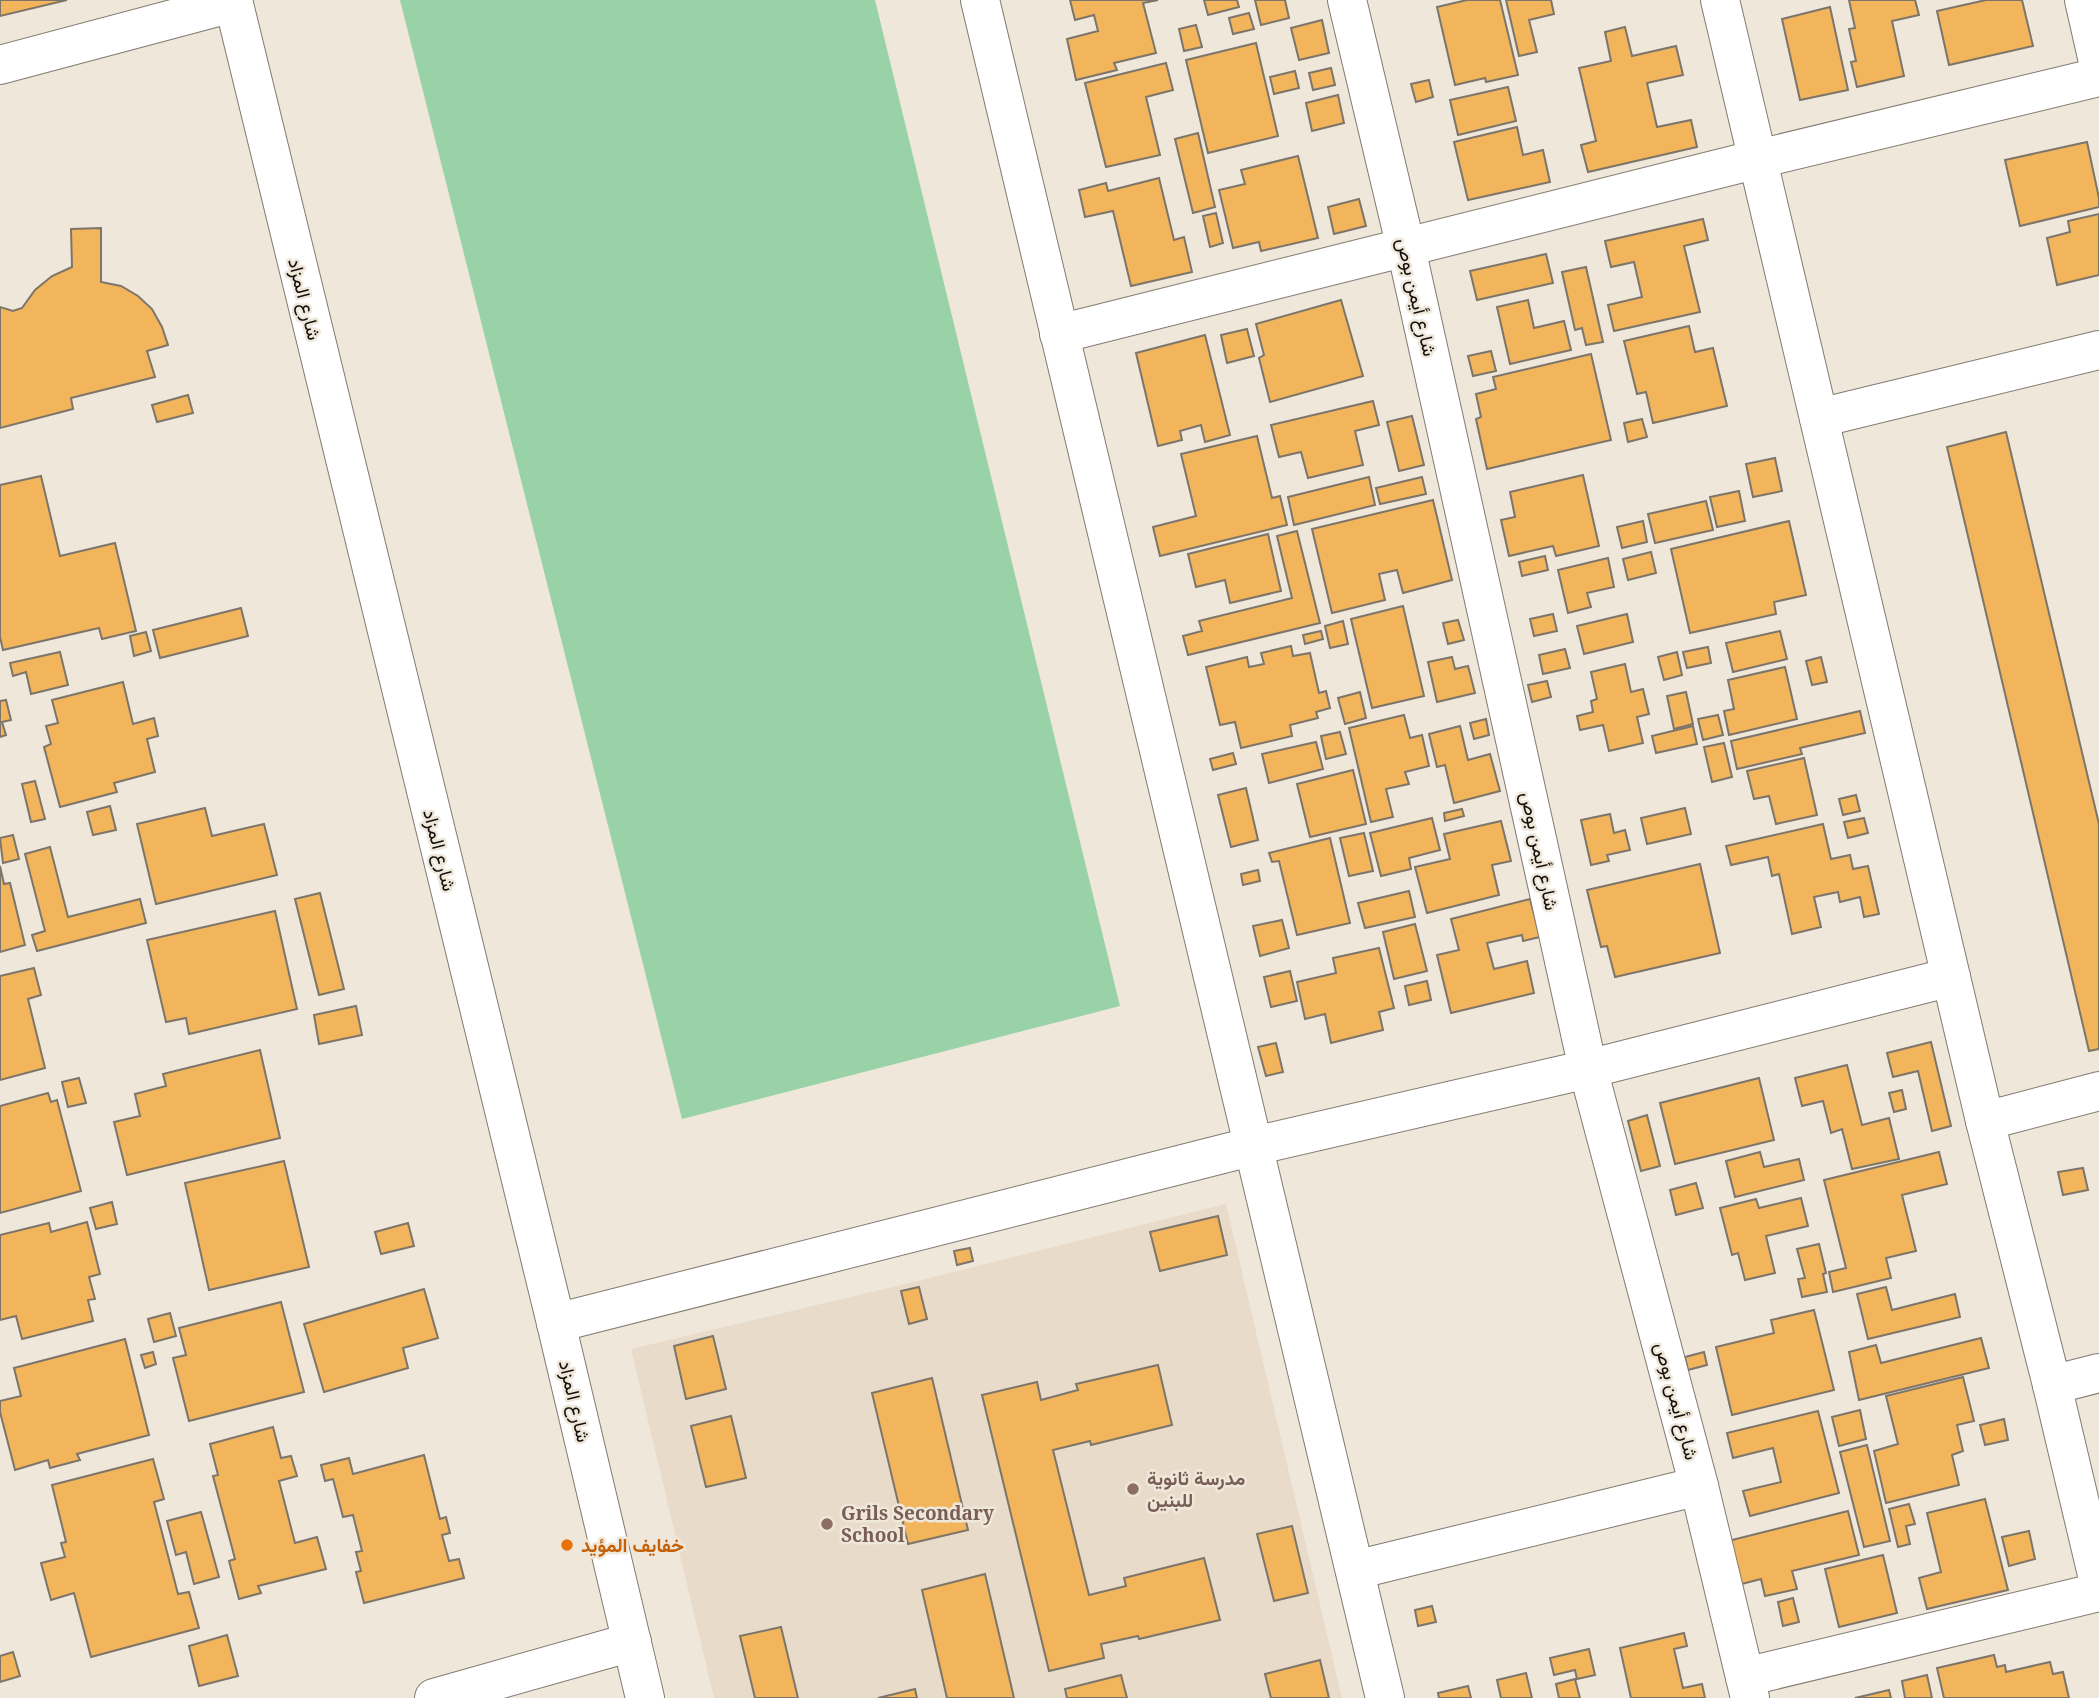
<svg xmlns="http://www.w3.org/2000/svg" width="2099" height="1698" font-family="'Noto Serif',Vazirmatn,serif">
	<style>
		.built { fill: #e9dbc9 }
		.green { fill: #98d2a6 }
		.building { fill: #f2b55b; stroke: #7d756a; stroke-width: 2 }
		.lines { fill: none; stroke-linecap: round; stroke-linejoin: round }
		.street-casing { stroke: #827a70; stroke-width: 40 }
		.secondary-casing { stroke: #827a70; stroke-width: 40 }
		.street { stroke: #fff; stroke-width: 38 }
		.secondary { stroke: #fff; stroke-width: 38 }
		.education-dot { fill: #8d6e63; stroke: #f0e7db; stroke-width: 2.5 }
		.food-dot { fill: #e8710a; stroke: #f0e7db; stroke-width: 2.5 }
		.labels { text-anchor: middle; stroke-width: 5; stroke-linejoin: round; paint-order: stroke }
		.street-label { font-size: 19px; fill: #120f0b; stroke: #f0e7db }
		.education-label { font-size: 19px; font-weight: bold; fill: #785e54; stroke: #f0e7db; text-anchor: start }
		.food-label { font-size: 19px; font-weight: bold; fill: #c56008; stroke: #f0e7db; text-anchor: start }
	</style>
	<rect width="100%" height="100%" fill="#f0e7db"/>
	<path class="built" d="M1226 1204 1342 1698H714L631 1349 922 1280Z"/>
	<path class="green" d="M400 0H875L1120 1006 682 1119Z"/>
	<g class="building">
		<path d="M0 0H67L0 16Z"/>
		<path d="M1070 0H1158L1143 3 1156 53 1114 63 1117 70 1076 80 1067 39 1098 31 1094 15 1075 20Z"/>
		<path d="M1204 0H1237L1239 7 1208 15Z"/>
		<path d="M1255 0H1285L1289 18 1261 25Z"/>
		<path d="M1500 0 1518 75 1486 82 1485 78 1455 85 1437 7 1467 0Z"/>
		<path d="M1506 0H1551L1554 14 1529 20 1537 52 1519 56Z"/>
		<path d="M1849 0H1915L1919 15 1892 21 1904 76 1857 87 1851 62 1856 61 1849 29 1855 28Z"/>
		<path d="M1986 0H2022L2033 46 1949 65 1937 11Z"/>
		<path d="M1830 7 1848 90 1800 100 1782 19Z"/>
		<path d="M1249 13 1254 29 1233 34 1229 18Z"/>
		<path d="M1322 20 1329 53 1299 60 1291 28Z"/>
		<path d="M1196 25 1202 47 1184 51 1179 29Z"/>
		<path d="M1625 27 1632 56 1676 46 1683 75 1647 83 1657 127 1691 120 1697 147 1588 172 1581 145 1596 141 1579 68 1611 61 1605 32Z"/>
		<path d="M1256 43 1278 136 1208 153 1186 60Z"/>
		<path d="M1166 63 1173 90 1146 97 1160 155 1106 167 1085 83Z"/>
		<path d="M1331 68 1335 85 1313 90 1309 73Z"/>
		<path d="M1295 71 1299 88 1274 94 1270 77Z"/>
		<path d="M1429 80 1433 97 1416 102 1411 84Z"/>
		<path d="M1508 87 1516 121 1458 135 1450 100Z"/>
		<path d="M1338 95 1344 123 1312 131 1306 103Z"/>
		<path d="M1517 127 1523 155 1543 150 1550 182 1468 200 1454 142Z"/>
		<path d="M1198 133 1215 207 1193 213 1175 139Z"/>
		<path d="M2087 142 2099 198V207L2020 226 2005 160Z"/>
		<path d="M1298 156 1318 238 1261 251 1259 242 1233 248 1219 190 1245 184 1241 170Z"/>
		<path d="M1159 178 1174 240 1184 237 1192 272 1131 286 1113 211 1085 217 1079 190 1106 183 1108 191Z"/>
		<path d="M1359 199 1366 226 1334 234 1328 207Z"/>
		<path d="M1216 213 1223 243 1210 247 1203 216Z"/>
		<path d="M2099 214V275L2057 285 2047 238 2070 232 2068 221Z"/>
		<path d="M1703 219 1708 240 1684 246 1700 312 1614 331 1608 305 1642 297 1634 262 1611 267 1605 241Z"/>
		<path d="M101 228V282L121 286 138 296 152 309 162 327 168 345 147 351 155 377 71 398 73 409 0 428V307L13 311 22 308 35 290 52 276 72 267 71 229Z"/>
		<path d="M1546 254 1553 283 1477 300 1470 271Z"/>
		<path d="M1586 267 1603 342 1586 345 1582 328 1575 330 1562 272Z"/>
		<path d="M1341 300 1363 376 1270 402 1259 358 1264 355 1256 324Z"/>
		<path d="M1528 300 1534 328 1564 321 1571 350 1510 364 1497 307Z"/>
		<path d="M1689 326 1695 352 1713 348 1727 406 1653 423 1646 392 1637 394 1624 341Z"/>
		<path d="M1247 329 1254 356 1227 363 1221 335Z"/>
		<path d="M1205 335 1230 435 1205 442 1201 425 1180 431 1182 440 1158 446 1136 353Z"/>
		<path d="M1491 351 1496 371 1473 376 1468 356Z"/>
		<path d="M1591 354 1611 440 1487 469 1476 419 1481 417 1476 394 1496 389 1493 377Z"/>
		<path d="M188 395 193 413 157 422 152 405Z"/>
		<path d="M1373 401 1379 425 1355 431 1363 465 1308 478 1301 452 1279 457 1271 425Z"/>
		<path d="M1412 416 1424 465 1399 471 1387 422Z"/>
		<path d="M1642 419 1647 437 1628 442 1624 423Z"/>
		<path d="M2006 432 2099 824V1049L2089 1051 1947 447Z"/>
		<path d="M1257 436 1272 498 1280 496 1287 525 1160 556 1153 527 1196 516 1181 454Z"/>
		<path d="M1775 458 1782 491 1753 497 1746 464Z"/>
		<path d="M1583 475 1599 546 1556 556 1553 546 1509 556 1501 520 1515 517 1510 492Z"/>
		<path d="M41 476 60 556 115 543 136 631 102 639 99 628 3 650 0 637V485Z"/>
		<path d="M1369 477 1375 505 1294 525 1288 497Z"/>
		<path d="M1422 477 1426 494 1380 504 1376 488Z"/>
		<path d="M1739 491 1745 521 1717 527 1710 497Z"/>
		<path d="M1433 500 1452 580 1403 593 1397 570 1379 574 1385 600 1332 613 1312 529Z"/>
		<path d="M1706 501 1713 530 1655 543 1648 514Z"/>
		<path d="M1643 521 1647 542 1622 548 1617 527Z"/>
		<path d="M1789 521 1806 595 1774 602 1776 614 1690 633 1671 549Z"/>
		<path d="M1297 531 1320 623 1188 655 1183 636 1202 631 1199 621 1292 598 1277 536Z"/>
		<path d="M1268 534 1281 591 1230 603 1225 580 1196 587 1188 554Z"/>
		<path d="M1651 552 1656 573 1628 580 1623 559Z"/>
		<path d="M1545 556 1548 570 1522 576 1519 562Z"/>
		<path d="M1608 558 1614 587 1587 593 1591 607 1568 613 1558 570Z"/>
		<path d="M1403 606 1424 696 1372 708 1351 619Z"/>
		<path d="M241 608 248 636 160 658 153 630Z"/>
		<path d="M1553 614 1557 631 1534 636 1530 619Z"/>
		<path d="M1627 614 1633 642 1584 654 1577 626Z"/>
		<path d="M1458 620 1464 640 1448 644 1443 623Z"/>
		<path d="M1343 621 1348 644 1330 648 1325 626Z"/>
		<path d="M1321 631 1323 639 1305 644 1303 635Z"/>
		<path d="M1780 631 1787 659 1733 672 1726 643Z"/>
		<path d="M146 632 151 651 134 656 130 636Z"/>
		<path d="M1291 646 1293 656 1310 653 1319 693 1326 691 1330 708 1316 712 1318 718 1290 725 1292 736 1241 748 1235 722 1220 725 1206 667 1247 657 1249 667 1264 664 1261 653Z"/>
		<path d="M1708 647 1711 663 1687 668 1683 652Z"/>
		<path d="M1565 649 1570 668 1543 674 1539 655Z"/>
		<path d="M60 652 68 685 31 694 26 672 13 676 10 663Z"/>
		<path d="M1677 652 1682 675 1664 680 1658 657Z"/>
		<path d="M1452 657 1455 669 1468 666 1475 693 1437 702 1428 662Z"/>
		<path d="M1821 657 1827 682 1812 685 1806 661Z"/>
		<path d="M1625 664 1631 692 1643 689 1649 714 1637 717 1643 743 1609 751 1603 725 1580 730 1577 716 1593 712 1591 701 1597 699 1591 672Z"/>
		<path d="M1785 667 1797 719 1729 735 1724 711 1734 709 1728 680Z"/>
		<path d="M1547 681 1551 697 1532 702 1528 685Z"/>
		<path d="M123 682 133 724 154 718 158 736 147 739 155 772 114 783 117 792 60 807 44 747 51 744 46 726 58 723 52 700Z"/>
		<path d="M1360 692 1366 718 1345 724 1338 698Z"/>
		<path d="M1686 692 1693 724 1674 729 1667 696Z"/>
		<path d="M6 700 11 720 2 722 6 735 0 737V701Z"/>
		<path d="M1860 711 1865 733 1800 748 1802 754 1737 769 1731 741Z"/>
		<path d="M1404 715 1410 738 1422 735 1429 766 1405 772 1409 784 1386 789 1393 817 1371 822 1349 728Z"/>
		<path d="M1718 715 1723 735 1703 740 1698 719Z"/>
		<path d="M1486 719 1489 735 1474 739 1470 723Z"/>
		<path d="M1460 726 1468 760 1490 754 1500 791 1454 803 1445 765 1437 767 1429 734Z"/>
		<path d="M1693 726 1697 744 1656 753 1652 736Z"/>
		<path d="M1340 732 1346 754 1326 759 1321 736Z"/>
		<path d="M1316 742 1323 769 1269 783 1262 754Z"/>
		<path d="M1724 743 1732 777 1712 782 1704 747Z"/>
		<path d="M1233 753 1236 764 1213 770 1210 759Z"/>
		<path d="M1804 758 1817 815 1776 824 1769 796 1754 799 1747 771Z"/>
		<path d="M1353 770 1366 824 1310 837 1297 784Z"/>
		<path d="M35 781 45 819 31 822 22 784Z"/>
		<path d="M1246 788 1258 840 1231 847 1218 795Z"/>
		<path d="M1856 795 1860 811 1843 815 1839 799Z"/>
		<path d="M110 806 116 830 93 835 87 812Z"/>
		<path d="M205 808 212 836 264 824 277 875 156 904 137 824Z"/>
		<path d="M1685 808 1691 834 1647 844 1641 818Z"/>
		<path d="M1462 809 1464 816 1445 821 1444 813Z"/>
		<path d="M1610 814 1614 833 1625 830 1630 850 1607 855 1609 861 1591 865 1581 820Z"/>
		<path d="M1432 818 1440 850 1409 858 1411 869 1381 876 1370 833Z"/>
		<path d="M1864 818 1868 833 1848 838 1844 822Z"/>
		<path d="M1501 821 1511 861 1492 865 1499 895 1427 913 1415 867 1450 859 1444 834Z"/>
		<path d="M1823 824 1831 859 1850 855 1853 869 1868 866 1879 914 1864 917 1860 897 1840 902 1838 892 1814 897 1821 927 1792 934 1779 874 1772 876 1768 857 1731 865 1726 846Z"/>
		<path d="M1364 833 1373 871 1349 876 1340 838Z"/>
		<path d="M13 835 19 859 3 863 0 838Z"/>
		<path d="M1330 838 1350 923 1297 935 1279 861 1272 862 1269 853Z"/>
		<path d="M50 847 68 917 140 899 146 923 37 951 32 935 45 931 25 854Z"/>
		<path d="M1700 864 1720 953 1615 977 1607 946 1601 947 1587 890Z"/>
		<path d="M0 866 4 884 10 883 25 945 0 952Z"/>
		<path d="M1258 870 1260 881 1243 885 1241 874Z"/>
		<path d="M1409 891 1415 917 1365 928 1358 903Z"/>
		<path d="M320 893 344 989 319 995 295 899Z"/>
		<path d="M1530 899 1540 937 1523 941 1522 935 1487 943 1494 969 1527 961 1534 993 1451 1013 1437 955 1459 950 1451 919Z"/>
		<path d="M275 911 297 1009 189 1034 186 1018 166 1022 147 940Z"/>
		<path d="M1282 920 1289 948 1260 956 1253 926Z"/>
		<path d="M1415 924 1427 971 1394 979 1383 932Z"/>
		<path d="M1379 948 1394 1008 1379 1012 1383 1030 1331 1043 1325 1014 1305 1019 1297 982 1336 973 1333 958Z"/>
		<path d="M34 968 41 995 28 999 45 1068 0 1080V976Z"/>
		<path d="M1290 971 1297 1001 1271 1007 1264 977Z"/>
		<path d="M1427 981 1431 1000 1409 1005 1405 986Z"/>
		<path d="M356 1006 362 1035 319 1044 314 1015Z"/>
		<path d="M1931 1042 1951 1126 1932 1131 1918 1071 1893 1077 1887 1053Z"/>
		<path d="M1276 1043 1283 1072 1266 1076 1258 1047Z"/>
		<path d="M260 1050 280 1138 127 1175 114 1122 140 1116 135 1094 166 1086 163 1074Z"/>
		<path d="M1847 1065 1862 1125 1889 1118 1899 1159 1852 1169 1842 1129 1831 1133 1823 1101 1802 1106 1795 1078Z"/>
		<path d="M79 1078 86 1103 68 1107 62 1082Z"/>
		<path d="M1759 1078 1774 1140 1675 1164 1660 1103Z"/>
		<path d="M1902 1090 1906 1109 1894 1112 1889 1093Z"/>
		<path d="M48 1093 51 1102 57 1100 81 1191 0 1213V1106Z"/>
		<path d="M1647 1115 1660 1166 1641 1171 1628 1121Z"/>
		<path d="M1760 1152 1764 1167 1799 1159 1804 1180 1735 1197 1726 1161Z"/>
		<path d="M1939 1152 1947 1184 1902 1195 1916 1251 1886 1258 1891 1278 1833 1292 1829 1272 1846 1268 1824 1180Z"/>
		<path d="M284 1161 309 1267 209 1290 185 1183Z"/>
		<path d="M2083 1168 2088 1190 2063 1195 2058 1172Z"/>
		<path d="M1696 1183 1703 1208 1676 1215 1670 1190Z"/>
		<path d="M1801 1198 1808 1226 1766 1236 1775 1273 1745 1280 1738 1253 1732 1255 1720 1208 1756 1199 1759 1208Z"/>
		<path d="M112 1202 117 1224 96 1229 90 1208Z"/>
		<path d="M1218 1216 1227 1255 1160 1271 1150 1232Z"/>
		<path d="M87 1222 100 1274 89 1277 95 1299 88 1300 93 1321 22 1339 16 1316 0 1320V1235L49 1223 51 1232Z"/>
		<path d="M408 1223 414 1246 381 1254 375 1232Z"/>
		<path d="M1819 1244 1826 1273 1823 1274 1827 1292 1802 1297 1798 1279 1805 1278 1797 1249Z"/>
		<path d="M970 1248 973 1261 957 1265 954 1251Z"/>
		<path d="M919 1287 927 1319 909 1324 901 1291Z"/>
		<path d="M1886 1287 1892 1310 1955 1294 1960 1317 1868 1339 1857 1294Z"/>
		<path d="M424 1289 438 1338 403 1348 408 1368 324 1392 304 1324Z"/>
		<path d="M281 1302 304 1392 189 1421 173 1358 186 1355 179 1328Z"/>
		<path d="M1814 1310 1834 1390 1732 1415 1716 1347 1774 1333 1771 1320Z"/>
		<path d="M170 1313 176 1336 154 1342 148 1319Z"/>
		<path d="M713 1336 726 1389 686 1399 674 1346Z"/>
		<path d="M1981 1338 1989 1368 1859 1400 1849 1352 1876 1345 1881 1363Z"/>
		<path d="M125 1339 149 1435 77 1454 80 1460 50 1468 48 1460 15 1470 0 1412V1401L21 1396 14 1368Z"/>
		<path d="M153 1352 156 1364 145 1368 141 1355Z"/>
		<path d="M1704 1352 1707 1365 1688 1370 1685 1357Z"/>
		<path d="M1158 1365 1172 1425 1091 1445 1090 1441 1053 1450 1089 1595 1126 1586 1124 1578 1204 1558 1220 1620 1139 1639 1138 1636 1101 1644 1104 1658 1049 1671 982 1395 1037 1382 1041 1400 1078 1390 1076 1384Z"/>
		<path d="M1963 1377 1974 1421 1957 1425 1963 1451 1952 1455 1959 1485 1886 1503 1874 1451 1898 1444 1886 1396Z"/>
		<path d="M932 1378 968 1530 908 1544 872 1393Z"/>
		<path d="M1860 1410 1866 1439 1839 1446 1832 1417Z"/>
		<path d="M1818 1411 1839 1493 1750 1516 1743 1491 1781 1482 1773 1448 1733 1458 1727 1433Z"/>
		<path d="M731 1416 746 1478 706 1487 691 1426Z"/>
		<path d="M2004 1419 2008 1440 1985 1445 1980 1425Z"/>
		<path d="M273 1427 281 1458 291 1456 297 1476 279 1481 295 1543 317 1537 326 1569 258 1586 261 1593 239 1599 229 1561 235 1559 213 1476 218 1475 210 1444Z"/>
		<path d="M1867 1445 1890 1541 1864 1547 1840 1452Z"/>
		<path d="M424 1455 440 1519 446 1517 450 1533 442 1535 449 1561 459 1559 464 1578 364 1603 356 1572 361 1571 356 1552 362 1551 353 1515 343 1517 333 1479 325 1481 321 1465 349 1458 353 1474Z"/>
		<path d="M153 1459 164 1499 154 1502 178 1594 189 1592 199 1628 91 1657 74 1593 51 1600 41 1563 65 1557 61 1543 66 1542 52 1485Z"/>
		<path d="M1985 1499 2008 1590 1927 1609 1919 1578 1941 1572 1927 1513Z"/>
		<path d="M1909 1504 1915 1524 1906 1526 1910 1544 1898 1547 1889 1509Z"/>
		<path d="M1848 1511 1859 1555 1792 1571 1797 1589 1765 1596 1761 1579 1734 1586 1724 1542Z"/>
		<path d="M201 1512 219 1577 194 1584 186 1552 176 1555 167 1521Z"/>
		<path d="M1292 1526 1308 1593 1274 1601 1257 1534Z"/>
		<path d="M2029 1531 2035 1559 2009 1566 2002 1537Z"/>
		<path d="M1883 1555 1897 1613 1839 1627 1825 1569Z"/>
		<path d="M985 1574 1014 1698H947L922 1590Z"/>
		<path d="M1793 1598 1799 1622 1783 1626 1778 1602Z"/>
		<path d="M1432 1606 1436 1622 1418 1626 1415 1610Z"/>
		<path d="M781 1627 798 1698H755L740 1636Z"/>
		<path d="M1684 1633 1687 1646 1674 1649 1683 1688 1702 1684 1705 1698H1631L1620 1648Z"/>
		<path d="M227 1635 238 1676 199 1686 189 1646Z"/>
		<path d="M1589 1649 1595 1675 1577 1679 1575 1670 1554 1675 1550 1658Z"/>
		<path d="M13 1652 20 1676 0 1682V1656Z"/>
		<path d="M1994 1655 1997 1667 2005 1665 2006 1672 2050 1662 2053 1674 2063 1672 2069 1698H1944L1937 1668Z"/>
		<path d="M1320 1660 1329 1698H1271L1265 1674Z"/>
		<path d="M1526 1673 1532 1698H1501L1497 1680Z"/>
		<path d="M1121 1675 1127 1698H1067L1065 1689Z"/>
		<path d="M1927 1675 1932 1698H1905L1902 1681Z"/>
		<path d="M1575 1679 1580 1698H1559L1556 1684Z"/>
		<path d="M1468 1686 1471 1698H1439L1438 1693Z"/>
		<path d="M915 1689 917 1698H878Z"/>
		<path d="M1889 1690 1891 1698H1855Z"/>
	</g>
	<g class="lines">
		<g class="street-casing">
			<g id="street">
				<path d="M980 0 1385 1698"/>
				<path d="M1347 0 1406 248 1588 1069 1699 1486 1750 1698"/>
				<path d="M1720 0 1985 1121 2052 1385 2099 1583"/>
				<path d="M2084 0 2099 66"/>
				<path d="M0 65 233 3"/>
				<path d="M1059 334 1758 159 2099 77"/>
				<path d="M1819 418 2099 350"/>
				<path d="M1985 1121 2099 1091"/>
				<path d="M556 1323 1254 1146 1588 1069 1951 977"/>
				<path d="M2052 1385 2099 1373"/>
				<path d="M1355 1570 1699 1486"/>
				<path d="M1745 1677 2099 1592"/>
				<path d="M434 1698 632 1642"/>
			</g>
		</g>
		<g class="secondary-casing">
			<path id="secondary" d="M233 0 556 1323 645 1698"/>
		</g>
		<use href="#street" class="street"/>
		<use href="#secondary" class="secondary"/>
	</g>
	<g class="education-dot">
		<circle cx="1133" cy="1489" r="7"/>
		<circle cx="827" cy="1524" r="7"/>
	</g>
	<circle class="food-dot" cx="567" cy="1545" r="7"/>
	<g class="labels">
		<g class="street-label">
			<text transform="translate(1417 297) rotate(77)" y="7">شارع أيمن بوص</text>
			<text transform="translate(305 299) rotate(76)" y="7">شارع المزاد</text>
			<text transform="translate(440 850) rotate(76)" y="7">شارع المزاد</text>
			<text transform="translate(1540 851) rotate(78)" y="7">شارع أيمن بوص</text>
			<text transform="translate(575 1401) rotate(77)" y="7">شارع المزاد</text>
			<text transform="translate(1677 1401) rotate(75)" y="7">شارع أيمن بوص</text>
		</g>
		<g class="education-label">
			<text x="1147" y="1485">مدرسة ثانوية<tspan x="1147" dy="22">للبنين</tspan></text>
			<text x="841" y="1520">Grils Secondary<tspan x="841" dy="22">School</tspan></text>
		</g>
		<g class="food-label">
			<text x="581" y="1552">خفايف المؤيد</text>
		</g>
	</g>
</svg>
